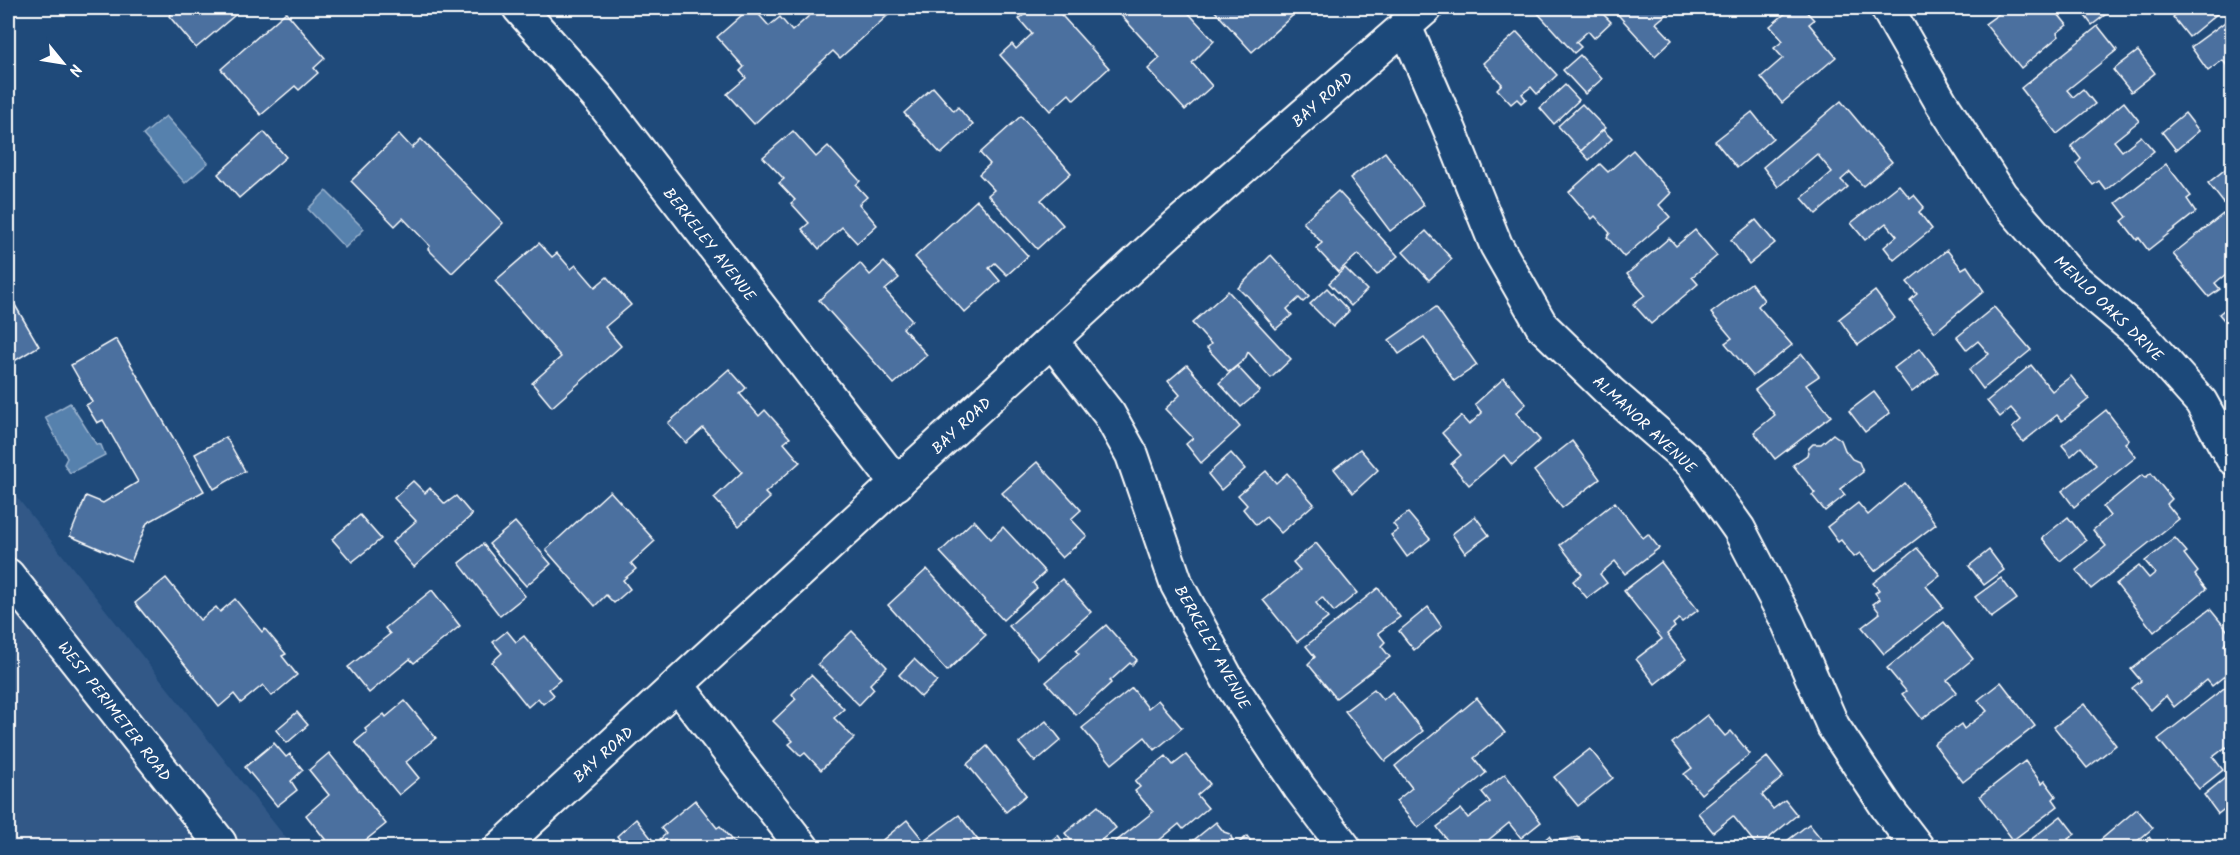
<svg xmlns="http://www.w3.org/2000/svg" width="2240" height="855" font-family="Kalam,sans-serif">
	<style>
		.built { fill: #305887 }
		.water { fill: #5781ad; stroke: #9ab3ce; stroke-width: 1.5 }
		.building { fill: #4b709f; stroke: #fff; stroke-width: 1.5 }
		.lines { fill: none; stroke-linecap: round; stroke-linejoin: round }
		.minor-casing { stroke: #fff; stroke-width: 36 }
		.minor { stroke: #1f4a7a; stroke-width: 32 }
		.labels { text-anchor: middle; stroke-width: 5; stroke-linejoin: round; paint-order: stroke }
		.street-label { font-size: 16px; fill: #fff; stroke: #1f4a7a }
	</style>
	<rect width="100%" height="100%" fill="#1f4a7a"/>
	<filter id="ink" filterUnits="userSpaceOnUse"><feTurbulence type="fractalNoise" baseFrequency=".0167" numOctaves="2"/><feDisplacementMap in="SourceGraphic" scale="12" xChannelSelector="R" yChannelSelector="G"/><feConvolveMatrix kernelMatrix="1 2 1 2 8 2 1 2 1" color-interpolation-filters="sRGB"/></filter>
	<g filter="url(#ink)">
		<path class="built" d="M8 486 293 847H8Z"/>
		<g class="water">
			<path d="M166 116 208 163 185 183 143 135Z"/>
			<path d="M326 191 364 229 345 248 308 209Z"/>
			<path d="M70 403 96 444 101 445 105 455 70 473 64 464 67 458 45 417Z"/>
		</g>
		<g class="building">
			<path d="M178 8H239L241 10 196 48 169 16Z"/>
			<path d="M750 8H753L769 26 780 17 792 31 818 8H896L840 58 833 51 754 124 727 94 746 78 740 71 744 67 717 37Z"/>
			<path d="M1032 8H1055L1109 68 1074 100 1069 94 1050 111 1000 55 1012 44 1016 49 1032 34 1019 19Z"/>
			<path d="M1123 8H1184L1214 41 1192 63 1212 86 1185 110 1148 69 1160 58 1118 12Z"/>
			<path d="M1212 8H1301L1252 52Z"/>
			<path d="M1540 8H1597L1611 22 1594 38 1588 31 1576 42 1581 47 1574 53 1536 11Z"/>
			<path d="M1612 8H1674L1656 23 1672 40 1655 56Z"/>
			<path d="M1792 8H1803L1814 20 1809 24 1836 57 1782 103 1761 77 1783 58 1774 48 1783 41 1770 26Z"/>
			<path d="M2007 8H2057L2054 9 2067 25 2057 33 2059 36 2021 68 1985 24Z"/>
			<path d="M2079 8H2114L2092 25Z"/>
			<path d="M2182 8H2224L2189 37 2173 17Z"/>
			<path d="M286 12 325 58 314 68 318 73 299 90 295 86 261 115 221 69Z"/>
			<path d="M2232 17V74L2223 60 2208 71 2191 47Z"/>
			<path d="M2098 26 2117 50 2067 90 2073 97 2083 89 2095 104 2057 134 2021 88Z"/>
			<path d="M1517 32 1557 75 1537 94 1531 87 1522 94 1526 99 1521 103 1517 99 1511 104 1497 89 1502 84 1483 63Z"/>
			<path d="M2138 51 2155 73 2131 92 2113 70Z"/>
			<path d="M1580 55 1602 79 1585 94 1563 70Z"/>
			<path d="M1565 85 1579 100 1554 124 1540 108Z"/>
			<path d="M933 87 954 111 958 107 973 125 941 154 904 113Z"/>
			<path d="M1841 101 1892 162 1863 186 1850 172 1841 180 1848 187 1816 214 1802 198 1832 172 1817 154 1778 187 1763 167Z"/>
			<path d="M2124 102 2139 121 2114 141 2122 151 2141 136 2154 151 2106 190 2099 181 2093 185 2076 164 2081 159 2071 146Z"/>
			<path d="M1582 104 1605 128 1581 151 1558 126Z"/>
			<path d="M1752 112 1773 138 1737 168 1715 141Z"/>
			<path d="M2185 113 2199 131 2176 150 2162 132Z"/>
			<path d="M1021 116 1071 173 1041 200 1063 225 1037 249 988 195 994 190 979 174 990 164 980 153Z"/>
			<path d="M1603 130 1612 139 1589 160 1581 151Z"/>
			<path d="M793 131 816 157 828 146 860 181 856 185 867 197 859 204 877 225 857 243 842 227 819 249 802 229 809 223 791 203 795 200 779 183 784 179 763 157Z"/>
			<path d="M264 132 286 157 239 198 218 174Z"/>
			<path d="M399 134 412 148 421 139 503 223 452 273 428 249 430 246 403 218 395 226 351 181Z"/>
			<path d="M1633 150 1671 193 1659 205 1670 217 1624 257 1607 237 1610 233 1595 216 1592 219 1569 192 1600 164 1608 172Z"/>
			<path d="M1385 152 1424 205 1390 231 1350 178Z"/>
			<path d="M2166 164 2191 196 2187 199 2196 212 2148 250 2139 238 2137 240 2122 221 2127 217 2116 203Z"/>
			<path d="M2232 164V201L2226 206 2208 183Z"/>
			<path d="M1899 185 1910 198 1914 195 1924 207 1919 212 1932 229 1894 260 1884 247 1897 236 1886 223 1865 240 1851 223Z"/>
			<path d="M1338 191 1398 256 1377 275 1358 254 1338 272 1316 248 1322 243 1303 222Z"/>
			<path d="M977 200 1028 256 1007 275 995 263 989 268 1000 281 965 313 915 257Z"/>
			<path d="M2223 214 2232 225V269L2215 283 2220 289 2209 297 2173 254Z"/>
			<path d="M1756 220 1775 243 1749 264 1731 240Z"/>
			<path d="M1695 230 1717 256 1692 277 1698 284 1651 324 1633 304 1645 295 1627 274 1669 238 1676 246Z"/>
			<path d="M1426 231 1452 259 1429 280 1403 252Z"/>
			<path d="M539 243 552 257 557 253 571 269 576 265 595 287 607 277 631 305 605 327 621 346 552 407 532 383 561 357 495 281Z"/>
			<path d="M1947 250 1962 269 1967 266 1984 291 1935 332 1910 300 1917 294 1907 282Z"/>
			<path d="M1271 255 1309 297 1303 302 1299 298 1287 309 1292 315 1276 329 1246 294 1245 295 1238 288Z"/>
			<path d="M884 262 899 278 885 290 912 320 903 328 927 355 894 384 819 300 860 263 870 275Z"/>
			<path d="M1345 268 1367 290 1351 306 1329 283Z"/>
			<path d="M1751 283 1764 300 1758 306 1792 345 1753 376 1725 343 1732 338 1711 313Z"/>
			<path d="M1327 288 1349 311 1333 327 1310 304Z"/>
			<path d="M1228 291 1291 359 1271 378 1248 352 1245 359 1229 372 1207 348 1211 344 1192 323Z"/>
			<path d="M1875 291 1895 318 1858 345 1839 319Z"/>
			<path d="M12 300 39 346 8 365V303Z"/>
			<path d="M2232 303V324L2229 326 2219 314Z"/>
			<path d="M1436 307 1477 365 1454 381 1424 337 1399 354 1389 340Z"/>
			<path d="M1994 307 2031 350 1983 389 1969 370 1989 354 1978 341 1967 350 1957 337Z"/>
			<path d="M116 339 204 491 147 523 131 562 70 536 86 496 103 503 138 482 103 420 97 423 86 405 92 402 71 365Z"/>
			<path d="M1920 348 1938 372 1912 392 1894 368Z"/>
			<path d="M1802 354 1819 376 1806 385 1831 416 1775 459 1754 432 1775 415 1755 390Z"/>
			<path d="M1187 365 1240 427 1201 463 1186 444 1193 438 1165 409 1180 395 1168 381Z"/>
			<path d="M2031 365 2052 391 2071 376 2089 399 2062 421 2057 415 2023 442 2012 428 2021 420 2011 408 2000 417 1987 401Z"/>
			<path d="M1237 366 1260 391 1241 407 1219 383Z"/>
			<path d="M729 369 746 388 740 394 759 416 765 410 790 438 784 443 800 462 765 493 770 498 739 526 714 498 742 472 703 428 686 443 668 423Z"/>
			<path d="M1504 378 1526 404 1516 413 1540 440 1512 465 1504 455 1469 485 1451 464 1461 455 1442 433 1461 416 1469 425 1482 413 1475 404Z"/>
			<path d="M1874 392 1890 413 1865 432 1849 411Z"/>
			<path d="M2106 410 2129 440 2125 443 2136 457 2074 507 2062 491 2096 465 2081 447 2071 456 2062 445Z"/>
			<path d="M1833 434 1841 440 1845 450 1852 459 1859 462 1863 472 1840 489 1845 495 1825 511 1812 495 1815 493 1793 465 1807 455 1809 448 1813 444H1821Z"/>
			<path d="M226 437 245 471 214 489 195 454Z"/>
			<path d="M1572 441 1600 479 1562 508 1534 471Z"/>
			<path d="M1360 449 1378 470 1353 493 1334 469Z"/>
			<path d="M1231 453 1245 469 1221 490 1208 474Z"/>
			<path d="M1037 462 1081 510 1071 519 1087 536 1062 558 1002 493Z"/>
			<path d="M1266 471 1276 483 1287 473 1314 504 1281 533 1266 517 1256 525 1243 509 1247 505 1238 495Z"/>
			<path d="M2151 473 2172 499 2167 504 2179 519 2091 589 2076 570 2106 546 2093 530 2110 516 2103 507 2142 475 2145 478Z"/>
			<path d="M413 481 425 493 430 488 445 504 456 496 472 515 414 567 392 542 416 521 394 498Z"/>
			<path d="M1905 483 1936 524 1875 571 1860 553 1854 557 1841 540 1838 542 1827 527 1858 503 1868 515Z"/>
			<path d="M610 491 655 541 631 563 636 569 623 580 630 589 614 603 606 595 595 606 546 550Z"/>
			<path d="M1615 502 1643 538 1648 534 1659 548 1625 574 1615 561 1600 574 1607 583 1587 598 1573 581 1582 574 1560 545Z"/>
			<path d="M1408 513 1430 539 1407 557 1391 535 1398 530 1393 524Z"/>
			<path d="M360 515 381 539 352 562 332 539Z"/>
			<path d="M1475 516 1489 535 1465 553 1452 534Z"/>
			<path d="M2068 517 2086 540 2060 561 2042 538Z"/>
			<path d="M974 520 991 539 1003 527 1045 572 1033 583 1037 588 1003 620 940 552Z"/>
			<path d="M515 522 551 564 526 586 489 544Z"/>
			<path d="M2175 538 2187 552 2184 554 2198 572 2195 575 2206 589 2154 632 2116 584 2139 566 2149 578 2155 573 2145 561Z"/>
			<path d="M1316 543 1357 593 1334 612 1322 597 1316 603 1328 618 1297 642 1263 600 1300 570 1293 562Z"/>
			<path d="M483 544 525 596 500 616 459 563Z"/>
			<path d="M1917 548 1940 575 1926 586 1943 607 1884 654 1862 627 1880 613 1873 604 1880 599 1875 593 1879 590 1873 583Z"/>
			<path d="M1989 550 2004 570 1984 585 1969 566Z"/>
			<path d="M1661 562 1698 610 1682 622 1679 619 1673 624 1675 627 1667 634 1686 659 1655 684 1636 659 1662 639 1624 591Z"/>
			<path d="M927 569 986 635 947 671 888 605Z"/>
			<path d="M166 578 200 620 216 607 220 612 235 599 262 632 265 629 286 654 282 656 297 675 272 696 263 685 241 703 234 694 219 707 135 603Z"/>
			<path d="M2001 578 2017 599 1991 618 1975 597Z"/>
			<path d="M1062 579 1091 612 1038 659 1009 626Z"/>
			<path d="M1378 588 1400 617 1378 633 1385 642 1381 646 1390 657 1336 698 1308 664 1315 657 1306 646Z"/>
			<path d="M432 590 460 626 414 663 410 659 369 693 348 667 390 634 385 628Z"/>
			<path d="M1428 607 1442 627 1414 650 1399 631Z"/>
			<path d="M2210 609 2232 636 2224 645 2232 657V670L2212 686 2207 680 2174 707 2166 696 2151 710 2132 688 2141 681 2131 669Z"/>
			<path d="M1944 622 1973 659 1947 680 1957 692 1922 719 1902 694 1906 691 1887 668Z"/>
			<path d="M1106 625 1137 660 1132 665 1130 663 1110 681 1111 683 1076 715 1046 682 1079 654 1076 651Z"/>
			<path d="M507 631 516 642 524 636 560 680 549 689 554 695 543 704 538 698 528 707 492 662 502 653 493 642Z"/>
			<path d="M852 631 887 667 870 684 874 689 859 705 818 664Z"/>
			<path d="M914 659 937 681 921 697 899 675Z"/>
			<path d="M811 675 844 709 834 718 854 738 821 770 805 753 801 756 789 744 793 741 773 721 796 699 792 694Z"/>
			<path d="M2001 682 2035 726 1963 782 1934 744 1961 724 1964 729 1987 711 1978 700Z"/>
			<path d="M2232 682V747L2229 750 2226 747 2213 757 2223 770 2199 789 2158 739Z"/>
			<path d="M1132 688 1148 708 1158 700 1182 728 1155 750 1145 737 1112 764 1082 728Z"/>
			<path d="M1374 689 1383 700 1392 692 1423 731 1385 761 1345 711Z"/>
			<path d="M1477 698 1505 733 1474 758 1486 773 1418 828 1396 801 1412 788 1395 766Z"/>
			<path d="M405 701 436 738 406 762 419 778 399 795 355 742 367 732 365 729 384 714 386 717Z"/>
			<path d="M2084 704 2116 745 2087 768 2054 727Z"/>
			<path d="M297 712 308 725 287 743 276 730Z"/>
			<path d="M1707 715 1725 736 1731 731 1750 754 1701 794 1684 774 1692 768 1672 743Z"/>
			<path d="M1046 721 1061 740 1035 762 1019 743Z"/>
			<path d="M274 743 286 757 290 754 303 770 291 781 297 790 277 806 245 767Z"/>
			<path d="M987 746 1026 795 1006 812 967 764Z"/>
			<path d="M1590 749 1613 778 1578 806 1554 777Z"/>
			<path d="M329 753 386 824 361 844 364 848H332L306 815 329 795 309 770Z"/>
			<path d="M1186 755 1210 784 1197 795 1208 808 1183 829 1179 824 1150 848H1117L1114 843 1153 812 1135 791 1140 787 1135 781 1166 756 1173 765Z"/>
			<path d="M1767 757 1783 777 1762 795 1773 809 1785 800 1797 815 1758 847 1733 816 1713 832 1698 813Z"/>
			<path d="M2025 761 2042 784 2045 781 2056 796 2053 799 2058 806 2013 840 1980 796Z"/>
			<path d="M1505 774 1541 822 1521 838 1509 823 1486 842 1488 848H1453L1437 827 1461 809 1468 818 1490 802 1482 792Z"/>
			<path d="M2230 774 2232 777V803L2218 814 2204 795Z"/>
			<path d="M695 800 717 828 720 826 738 848H667L660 839 666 834 661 828Z"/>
			<path d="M1098 806 1116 828 1099 842 1104 848H1077L1065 833Z"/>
			<path d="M2137 809 2153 828 2129 848H2091Z"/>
			<path d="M959 815 984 848H882L879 843 907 820 924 841Z"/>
			<path d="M2061 816 2075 834 2068 839 2075 848H2020Z"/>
			<path d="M636 819 659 848H626L617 836Z"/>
			<path d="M1216 822 1224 832 1230 834 1235 846 1247 836 1256 848H1184Z"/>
			<path d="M1809 824 1827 846 1778 848Z"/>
			<path d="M1058 835 1067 848H1042Z"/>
			<path d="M1549 836 1553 841 1579 837 1581 848H1535Z"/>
			<path d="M2149 837 2157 848H2135Z"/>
		</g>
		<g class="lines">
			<g class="minor-casing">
				<g id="minor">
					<path d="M519 8 601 101 897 484"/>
					<path d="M1887 8 1941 102 2001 195 2071 276 2140 334 2201 402 2232 458"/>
					<path d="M1405 26 1450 130 1496 245 1542 326 1609 391 1693 464 1739 529 1788 623 1833 726 1888 809 1918 848"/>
					<path d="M1052 341 1109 414 1132 455 1177 585 1228 680 1299 787 1345 848"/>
					<path d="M8 575 220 843 221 848"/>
					<path d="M678 686 803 848"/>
					<path d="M500 848 1168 233 1426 8"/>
				</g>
			</g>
			<use href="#minor" class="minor"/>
		</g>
	</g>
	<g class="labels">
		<g class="street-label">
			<text transform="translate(1322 99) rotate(-41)" y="6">BAY ROAD</text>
			<text transform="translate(710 244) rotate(52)" y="6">BERKELEY AVENUE</text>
			<text transform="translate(2109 308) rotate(44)" y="6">MENLO OAKS DRIVE</text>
			<text transform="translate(1645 424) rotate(43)" y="6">ALMANOR AVENUE</text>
			<text transform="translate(961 425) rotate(-43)" y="6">BAY ROAD</text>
			<text transform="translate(1213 647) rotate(61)" y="6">BERKELEY AVENUE</text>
			<text transform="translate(115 711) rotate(52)" y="6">WEST PERIMETER ROAD</text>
			<text transform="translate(603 754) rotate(-42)" y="6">BAY ROAD</text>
		</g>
	</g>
	<rect width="2240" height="855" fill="none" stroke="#1f4a7a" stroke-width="30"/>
	<rect x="15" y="15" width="2210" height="825" fill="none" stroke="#fff" stroke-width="2" filter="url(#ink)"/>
	<g transform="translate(63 63) rotate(120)" stroke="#1f4a7a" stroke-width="4.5" paint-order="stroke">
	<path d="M0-4.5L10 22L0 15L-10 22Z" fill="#ffffff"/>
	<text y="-9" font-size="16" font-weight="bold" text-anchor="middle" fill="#ffffff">N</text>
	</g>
</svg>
